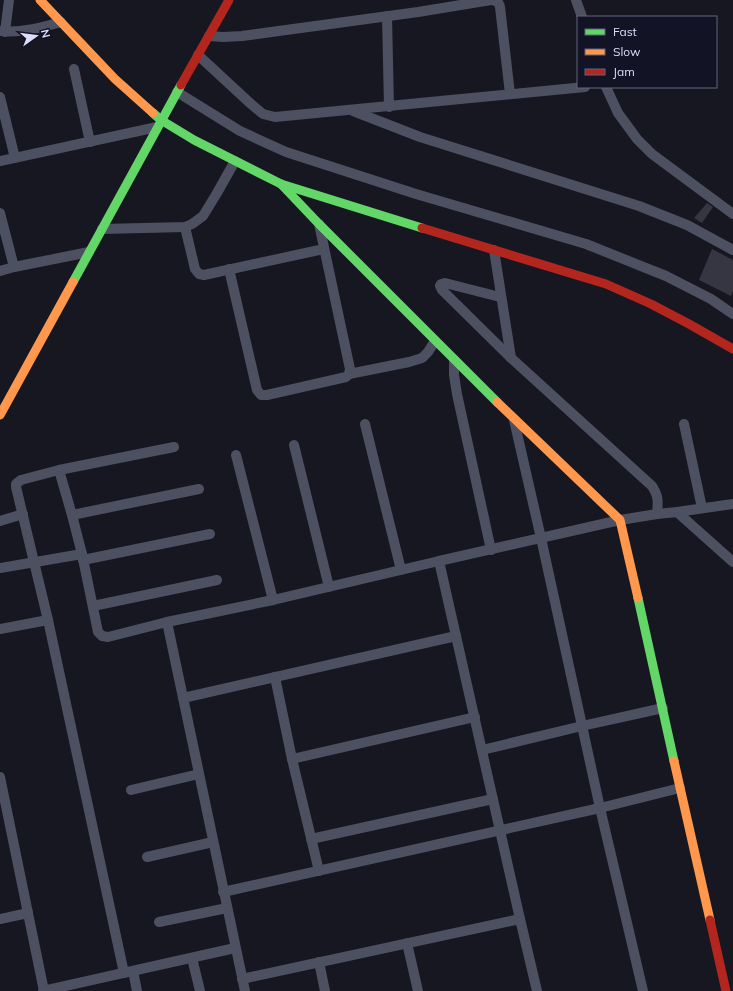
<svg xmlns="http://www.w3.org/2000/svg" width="733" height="991" font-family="Mulish,sans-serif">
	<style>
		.building { fill: #363643 }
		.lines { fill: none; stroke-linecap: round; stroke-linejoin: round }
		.street { stroke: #4d5061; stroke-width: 10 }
		.fast { stroke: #63d668; stroke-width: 9 }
		.slow { stroke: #ff974d; stroke-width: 9 }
		.jam { stroke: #b3261e; stroke-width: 9 }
	</style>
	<rect width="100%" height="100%" fill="#171722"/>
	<g class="building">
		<path d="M707 203 713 207 702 223 694 218Z"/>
		<path d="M712 249 733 260V291L731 296 699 280Z"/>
	</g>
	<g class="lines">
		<g class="street">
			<path d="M492 0C497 1 499 2 500 7L510 94"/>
			<path d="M576 0 582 17"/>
			<path d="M387 16 389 107"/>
			<path d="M0 31C21 33 40 28 61 22"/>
			<path d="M5 32 9 0"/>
			<path d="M209 36 223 37 242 36 418 12 491 0"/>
			<path d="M198 55 251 104 263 114 275 117 585 87"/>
			<path d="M74 69 90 142"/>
			<path d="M606 87 618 113 637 139 652 154 733 214"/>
			<path d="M177 92 240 131 286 152 416 194 586 244 666 276 711 299 733 314"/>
			<path d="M0 97 15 158"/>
			<path d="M353 111 420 137 639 206 687 225 733 250"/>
			<path d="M0 161 157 127"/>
			<path d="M0 213 14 267 0 271"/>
			<path d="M185 227 195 269 199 274 204 275 324 249"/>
			<path d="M102 229 185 227 192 224 203 216 217 193 235 161"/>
			<path d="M494 250 511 358"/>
			<path d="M14 267 89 252"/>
			<path d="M229 269 257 390 261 395H267L346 377 349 374 350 369 319 224"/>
			<path d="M500 297 445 283 441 284 440 286 442 290 511 358 652 486C659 497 658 501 657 514"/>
			<path d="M454 360V375L457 394 491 550"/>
			<path d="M349 374 409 362 422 358 428 352 435 341"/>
			<path d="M514 420 541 538 600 808 643 991"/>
			<path d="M365 424 401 570"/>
			<path d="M684 424 702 508"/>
			<path d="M294 445 329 587"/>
			<path d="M236 455 273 600"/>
			<path d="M59 470 72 515 82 554 98 632 102 636 108 637 167 622 245 991"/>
			<path d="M677 512 733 562"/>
			<path d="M72 515 199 489"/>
			<path d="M0 521 23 514"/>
			<path d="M83 560 210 534"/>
			<path d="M0 568 82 554"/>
			<path d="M93 606 217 580"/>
			<path d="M167 622 273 600 439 561"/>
			<path d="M0 629 48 620"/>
			<path d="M456 636 520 919"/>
			<path d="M275 677 292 759 319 871"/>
			<path d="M183 698 456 636 439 561 620 520 657 514 677 512 733 504"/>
			<path d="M482 750 582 726 663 708"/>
			<path d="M292 759 475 717"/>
			<path d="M0 777 44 991"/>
			<path d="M131 790 199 774"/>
			<path d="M311 839 493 799"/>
			<path d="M147 857 213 842"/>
			<path d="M223 892 600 808 680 788"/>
			<path d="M0 919 28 913"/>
			<path d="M159 922 227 908"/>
			<path d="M407 943 418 991"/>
			<path d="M192 958 200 991"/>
			<path d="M319 962 325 991"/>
			<path d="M133 971 137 991"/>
			<path d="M124 973 48 620 16 487V484L21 480 59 470 174 447"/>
			<path d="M242 979 520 919 537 991"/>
			<path d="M43 991 235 948"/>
		</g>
		<g class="fast">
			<path d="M153 113 161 120 194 140 281 184 422 228"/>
			<path d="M281 184 319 224 497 402"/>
			<path d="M73 282 181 85"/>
			<path d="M638 598 674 761"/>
		</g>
		<g class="slow">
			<path d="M40 0 115 79 153 113"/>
			<path d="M497 402 620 520 638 598"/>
			<path d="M0 415 73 282"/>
			<path d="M674 761 710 920"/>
		</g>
		<g class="jam">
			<path d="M181 85 229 0"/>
			<path d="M422 228 606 284 651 304 689 324 733 349"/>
			<path d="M710 920 726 991"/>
		</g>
	</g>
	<rect x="577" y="16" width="140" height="72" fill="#131326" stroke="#63647b"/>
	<rect x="585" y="29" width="20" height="6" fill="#63d668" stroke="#63647b"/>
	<text x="613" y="36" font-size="12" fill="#dcdefb">Fast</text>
	<rect x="585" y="49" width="20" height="6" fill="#ff974d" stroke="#63647b"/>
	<text x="613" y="56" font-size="12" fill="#dcdefb">Slow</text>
	<rect x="585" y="69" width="20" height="6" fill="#b3261e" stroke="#63647b"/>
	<text x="613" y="76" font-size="12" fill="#dcdefb">Jam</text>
	<g transform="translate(36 36) rotate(76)" stroke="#131326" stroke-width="3" paint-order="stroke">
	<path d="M0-3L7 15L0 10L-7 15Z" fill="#dcdefb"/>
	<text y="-6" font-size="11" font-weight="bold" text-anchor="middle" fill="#dcdefb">N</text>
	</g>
</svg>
